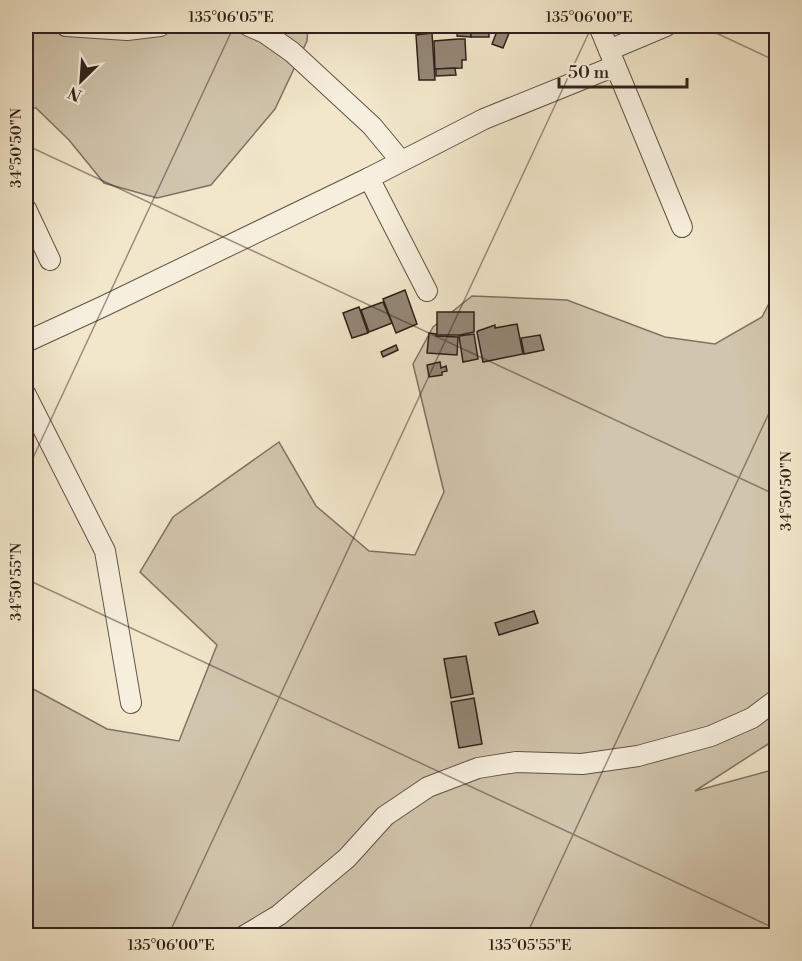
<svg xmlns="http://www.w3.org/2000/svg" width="802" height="961" font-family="'Libre Bodoni',serif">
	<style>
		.green { fill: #d1c5ad; stroke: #807264; stroke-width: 1.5 }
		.building { fill: #948776; stroke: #2e201a; stroke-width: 1.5 }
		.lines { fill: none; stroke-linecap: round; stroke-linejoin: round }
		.street-casing { stroke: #5f5246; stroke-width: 22 }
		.street { stroke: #f7efdd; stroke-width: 20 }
		.ticks { fill: none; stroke: #2e201a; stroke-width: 1.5; stroke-opacity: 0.45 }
		.neatline { fill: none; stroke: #2e201a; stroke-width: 2 }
		.ticks-label { font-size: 15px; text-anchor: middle; fill: #2e201a }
	</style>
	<rect width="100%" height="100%" fill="#f2e7cb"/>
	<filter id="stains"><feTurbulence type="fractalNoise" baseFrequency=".00333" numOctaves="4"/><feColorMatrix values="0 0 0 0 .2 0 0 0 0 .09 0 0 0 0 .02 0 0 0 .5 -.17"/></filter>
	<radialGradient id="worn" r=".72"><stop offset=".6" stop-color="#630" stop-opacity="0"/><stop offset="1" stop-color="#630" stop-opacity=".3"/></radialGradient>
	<g class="green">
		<path d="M26 26H308L307 41 275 109 211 185 157 198 104 183 69 140 36 108 26 107Z"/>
		<path d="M776 290V739L695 791 776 769V935H26V685L107 729 179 741 217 645 140 572 173 517 279 442 316 506 369 551 415 555 444 492 413 364 433 327 472 296 567 300 665 337 715 344 762 317Z"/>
	</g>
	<g class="building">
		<path d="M419 26H436L434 33 418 30Z"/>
		<path d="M458 26H471V37L457 36Z"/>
		<path d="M471 26H485V29H489V37H471Z"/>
		<path d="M499 26H512L503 48 492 44Z"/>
		<path d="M432 33 435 80H419L416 35Z"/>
		<path d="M458 39H465L466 60H462V68L435 69 434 41Z"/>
		<path d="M455 68 456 75 436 76V69Z"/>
		<path d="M405 290 417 324 396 333 383 299Z"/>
		<path d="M383 302 392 323 369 332 361 310Z"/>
		<path d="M359 307 368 333 352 338 343 313Z"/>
		<path d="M437 312H474V332L460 335H437Z"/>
		<path d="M517 324 523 354 483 362 477 332 478 331 495 325V328Z"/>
		<path d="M429 333 436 334V336L458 337 457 355 427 353Z"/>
		<path d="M474 334 478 359 463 362 459 336Z"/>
		<path d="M540 335 544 350 524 354 521 338Z"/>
		<path d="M396 345 398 350 383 357 381 352Z"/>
		<path d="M440 362 441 368 446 366 447 371 442 372V375L429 377 427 365Z"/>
		<path d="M534 611 538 623 499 635 495 623Z"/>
		<path d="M466 656 473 694 451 698 444 659Z"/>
		<path d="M474 698 482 744 459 748 451 702Z"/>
	</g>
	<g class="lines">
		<g class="street-casing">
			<g id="street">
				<path d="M66 26 127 30 160 26"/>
				<path d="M249 26 265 33 292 52 372 126 401 161"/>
				<path d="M599 26 682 227"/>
				<path d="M609 50 666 26"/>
				<path d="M369 178 427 291"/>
				<path d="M26 209 50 260"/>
				<path d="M26 342 104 306 369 178 484 119 615 66"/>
				<path d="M26 395 105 551 131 703"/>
				<path d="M244 936 279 915 347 858 385 816 428 787 478 768 516 762 582 764 638 756 711 736 752 718 776 700"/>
			</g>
		</g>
		<use href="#street" class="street"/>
	</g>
	<path class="ticks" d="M701 26 776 61M26 145 776 495M26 473 234 26M26 579 776 929M168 936 592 26M526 936 776 398"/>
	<rect width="802" height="961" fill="none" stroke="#f2e7cb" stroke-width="66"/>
	<g transform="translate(81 81) rotate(205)" stroke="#f7efdd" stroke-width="4.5" paint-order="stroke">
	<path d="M0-4.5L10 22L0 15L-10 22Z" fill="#2e201a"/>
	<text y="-9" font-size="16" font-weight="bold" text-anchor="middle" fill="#2e201a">N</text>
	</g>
	<path d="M559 78v9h128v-9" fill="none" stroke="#2e201a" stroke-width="3"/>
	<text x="568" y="78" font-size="18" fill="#2e201a" stroke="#f7efdd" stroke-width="4.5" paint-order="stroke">50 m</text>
	<rect x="33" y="33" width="736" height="895" class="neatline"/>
	<g class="ticks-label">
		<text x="231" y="22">135°06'05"E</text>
		<text x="589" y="22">135°06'00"E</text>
		<text transform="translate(16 148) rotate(-90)" y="5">34°50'50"N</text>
		<text transform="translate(786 491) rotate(-90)" y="5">34°50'50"N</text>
		<text transform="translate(16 582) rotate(-90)" y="5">34°50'55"N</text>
		<text x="171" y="950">135°06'00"E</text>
		<text x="530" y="950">135°05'55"E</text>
	</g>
	<rect width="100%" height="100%" filter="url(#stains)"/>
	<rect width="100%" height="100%" fill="url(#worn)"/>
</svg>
